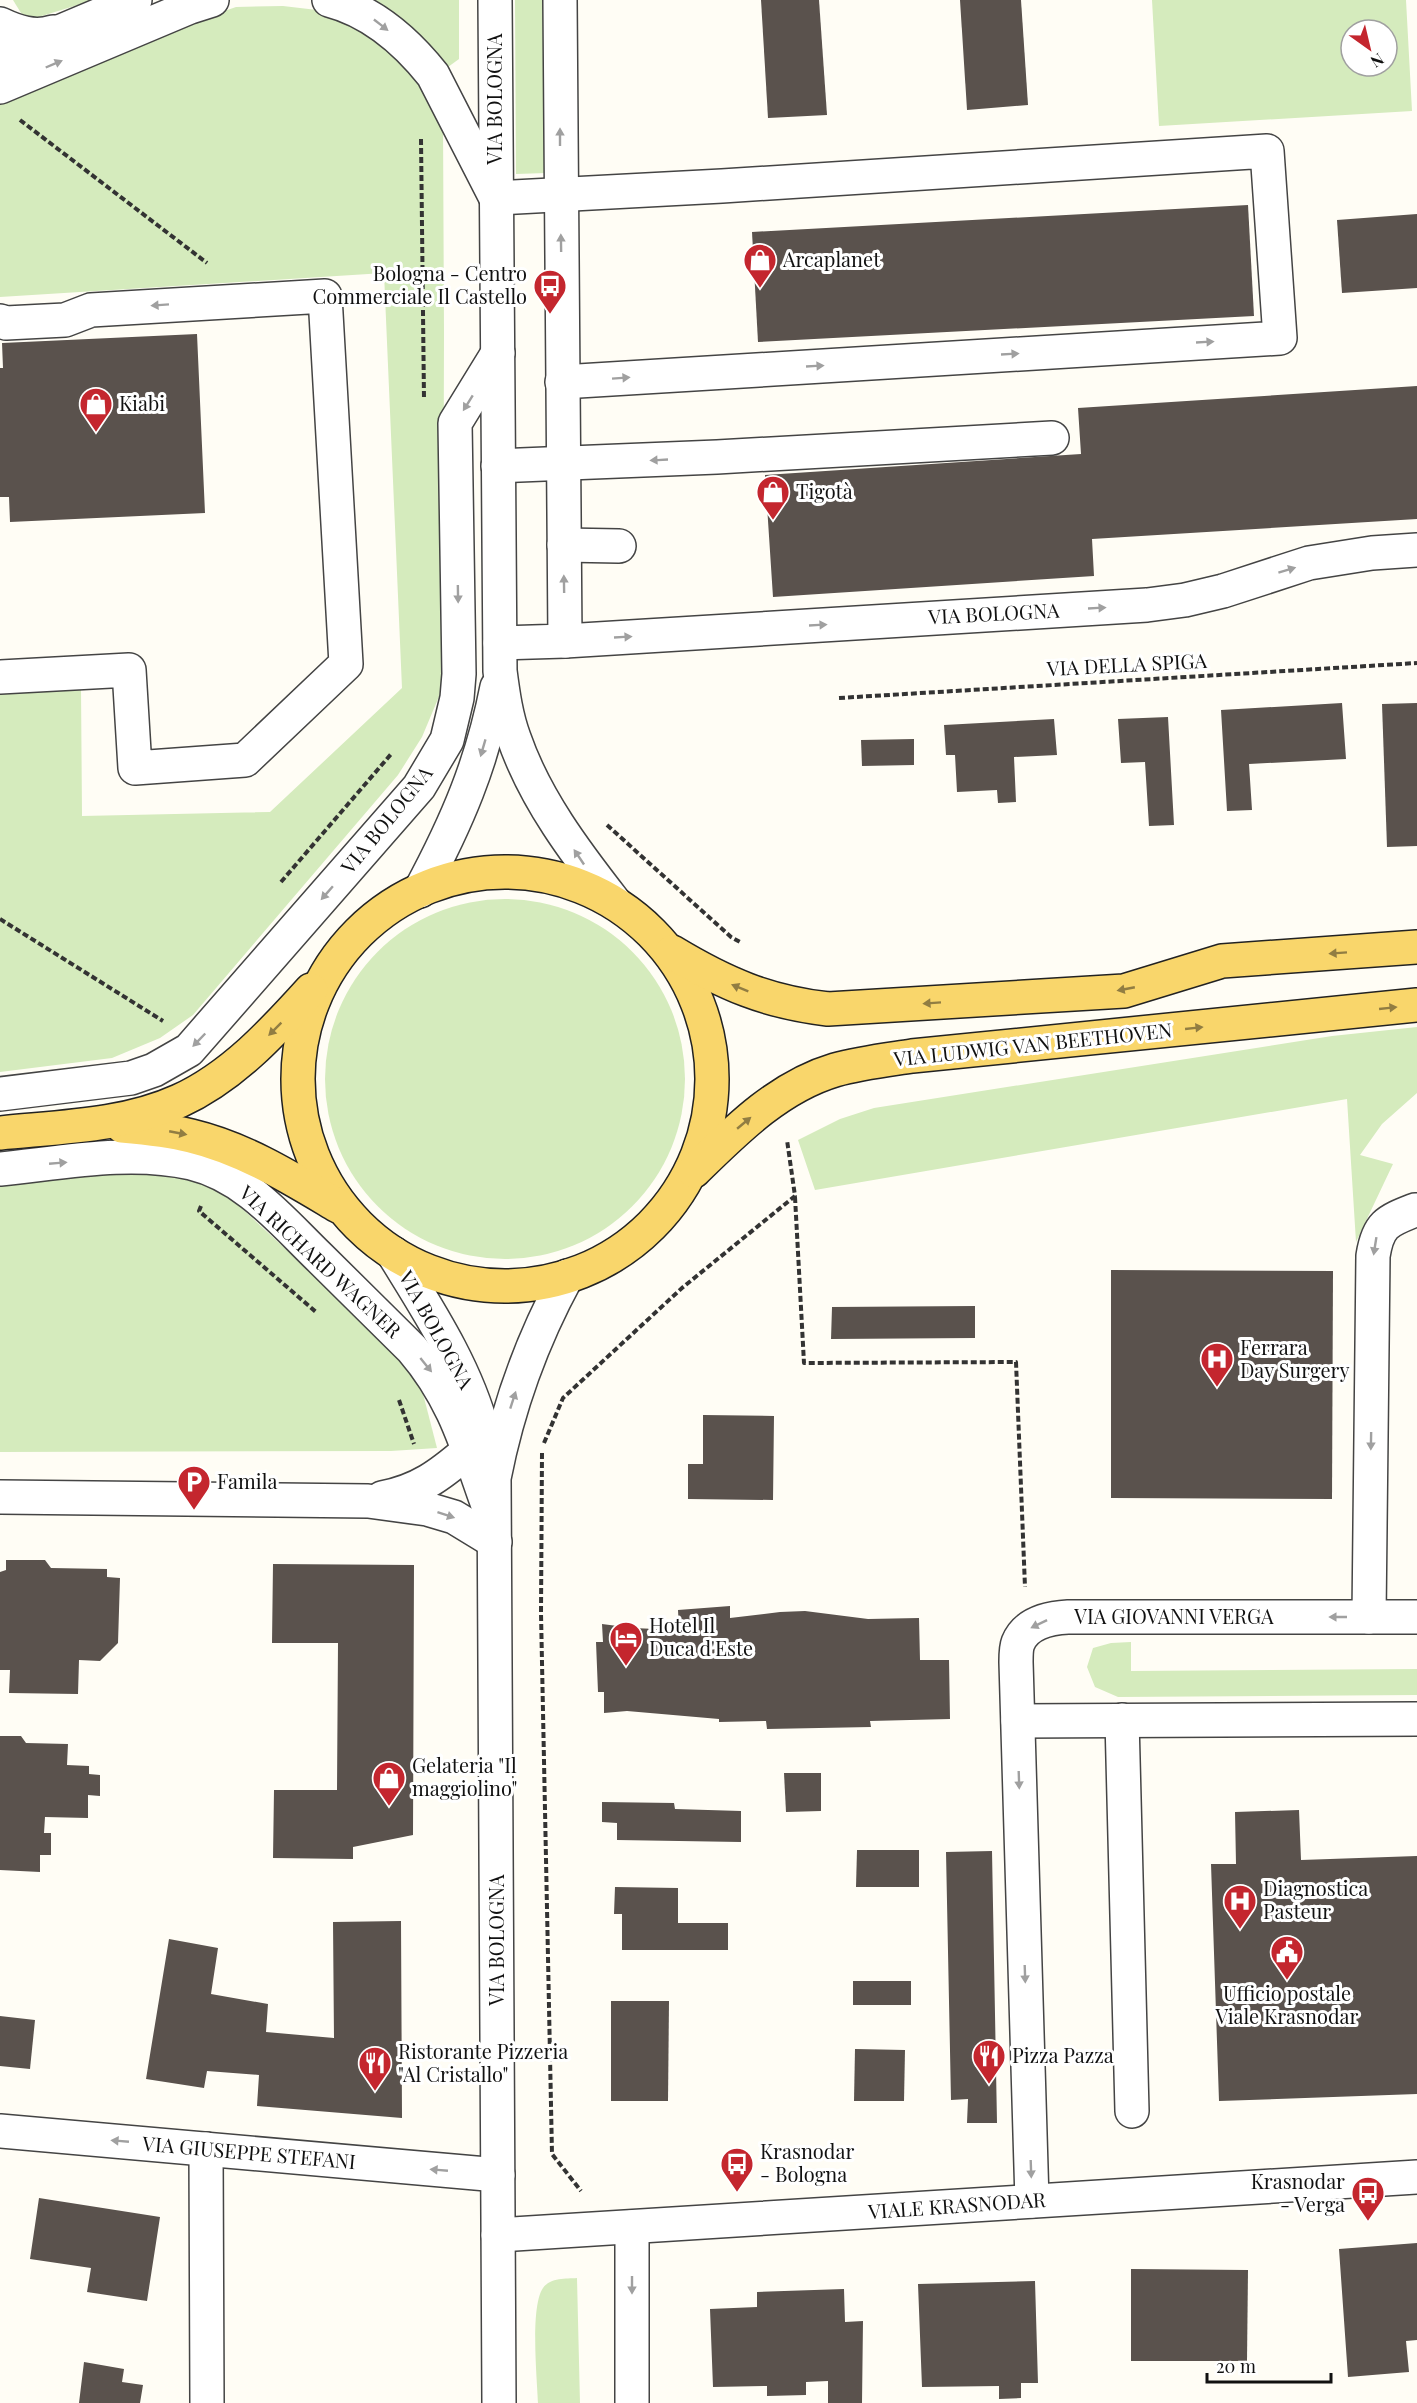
<svg xmlns="http://www.w3.org/2000/svg" width="1417" height="2403" font-family="'Playfair Display',serif">
	<style>
		.green { fill: #d5ebbd; fill-rule: evenodd }
		.building { fill: #5a524d }
		.lines { fill: none; stroke-linecap: round; stroke-linejoin: round }
		.minor-casing { stroke: #444; stroke-width: 36 }
		.major-casing { stroke: #222; stroke-width: 36 }
		.path { stroke: #333; stroke-width: 4; stroke-dasharray: 6 3; stroke-linecap: butt }
		.minor { stroke: #fff; stroke-width: 33 }
		.major { stroke: #f9d66b; stroke-width: 33 }
		.oneway { fill: #a0a0a0 }
		.oneway2 { fill: #917d42 }
		.labels { text-anchor: middle; stroke-width: 6; stroke-linejoin: round; paint-order: stroke }
		.street-label { font-size: 20px; fill: #111; stroke: #fff }
		.poi-label { font-size: 20px; fill: #111; stroke: #fff; text-anchor: start }
	</style>
	<rect width="100%" height="100%" fill="#fffdf5"/>
	<g class="green">
		<path d="M13 0H94L32 19 21 13Z"/>
		<path d="M365 0H459V59L448 67 425 41 395 16Z"/>
		<path d="M515 0H546L547 173 516 174Z"/>
		<path d="M1152 0H1406L1412 111 1159 126ZM1351 30H1387V66H1351Z"/>
		<path d="M283 6 317 10 361 28 406 59 443 119 444 334 443 687 422 737 398 775 193 1015 160 1038 112 1058 0 1072V692L81 688 82 816 270 812 402 688 384 273 0 297V100L158 34 236 7Z"/>
		<circle cx="505" cy="1079" r="180"/>
		<path d="M1417 1027V1093L1382 1124 1360 1155 1393 1164 1356 1242 1347 1099 815 1190 798 1140 840 1119 874 1108 1332 1036Z"/>
		<path d="M127 1168 184 1175 222 1190 398 1353 421 1386 437 1448 391 1451 0 1452V1180Z"/>
		<path d="M1131 1642V1671L1417 1669V1695L1118 1697 1095 1687 1087 1667 1093 1648 1111 1643Z"/>
		<path d="M577 2278 580 2403H538C537 2377 530 2307 543 2288 551 2277 566 2279 577 2278Z"/>
	</g>
	<g class="building">
		<path d="M761 0H819L827 115 768 118Z"/>
		<path d="M960 0H1021L1028 105 967 110Z"/>
		<path d="M1248 205 1254 316 758 342 752 232Z"/>
		<path d="M1417 214V288L1342 293 1337 220Z"/>
		<path d="M197 334 205 513 10 522 9 497H0V368H3L2 343Z"/>
		<path d="M1417 386V519L1092 539 1094 576 773 597 765 475 1081 454 1078 408Z"/>
		<path d="M1342 703 1346 759 1249 764 1252 810 1227 811 1221 710Z"/>
		<path d="M1417 703V846L1387 847 1382 704Z"/>
		<path d="M1168 717 1174 825 1149 826 1145 762 1121 763 1118 719Z"/>
		<path d="M1054 719 1057 755 1014 757 1016 802 998 803 997 790 957 792 955 755H946L944 725Z"/>
		<path d="M914 739V765L862 766 861 740Z"/>
		<path d="M1111 1270 1333 1271 1332 1499 1111 1498Z"/>
		<path d="M975 1306V1338L831 1339 832 1307Z"/>
		<path d="M703 1415 774 1416 773 1500 688 1499V1464H703Z"/>
		<path d="M6 1560H45L51 1568 107 1569V1577L120 1578 118 1643 100 1661 79 1660 78 1694 9 1693 10 1670H0V1572L6 1570Z"/>
		<path d="M273 1564 414 1565 413 1835 353 1847V1859L273 1858 274 1790H337L338 1643H272Z"/>
		<path d="M730 1606V1618L780 1612 805 1611 868 1619 919 1618 920 1660H949L950 1719 870 1721 871 1727 767 1729 766 1721 719 1722V1719L627 1711 604 1713V1692H598L596 1642H603L602 1624 633 1628 679 1630 678 1610Z"/>
		<path d="M0 1736H21L26 1743 68 1744 67 1765 89 1766V1774L100 1775V1796L88 1795V1818L45 1817 44 1833H51V1855H40V1872L0 1870Z"/>
		<path d="M784 1773H821V1811L786 1812Z"/>
		<path d="M602 1802 674 1803 675 1809 741 1811V1842L617 1840V1823L602 1822Z"/>
		<path d="M1299 1810 1301 1860 1417 1856V2094L1219 2101 1211 1864H1236L1235 1812Z"/>
		<path d="M857 1850H919V1887H856Z"/>
		<path d="M992 1851 997 2123H967L968 2099 951 2100 946 1852Z"/>
		<path d="M615 1887 678 1888V1923H728V1950H622V1914H614Z"/>
		<path d="M401 1921 402 2118 257 2106 259 2075 207 2071 204 2088 146 2079 169 1939 218 1948 211 1994 268 2004 266 2032 334 2038 333 1922Z"/>
		<rect x="853" y="1981" width="58" height="24"/>
		<path d="M611 2001H669L668 2101H611Z"/>
		<path d="M0 2016 35 2020 30 2069 0 2066Z"/>
		<path d="M855 2049 905 2050 904 2101H854Z"/>
		<path d="M39 2198 160 2217 147 2301 87 2292 91 2268 30 2259Z"/>
		<path d="M1417 2243V2340L1406 2341 1409 2372 1348 2377 1339 2249Z"/>
		<path d="M1131 2269 1248 2270 1247 2361H1131Z"/>
		<path d="M1035 2281 1038 2383H1021V2398L999 2399V2386L922 2387 918 2284Z"/>
		<path d="M844 2289 845 2322 863 2321 862 2403H828V2381L806 2382V2395L767 2396V2386L713 2387 710 2309 757 2307V2292Z"/>
		<path d="M84 2362 124 2369 122 2382 143 2385 140 2403H79Z"/>
	</g>
	<g class="lines">
		<g class="minor-casing">
			<g id="minor">
				<path d="M329 0C371 11 406 41 433 75L496 198 722 186 1267 151 1280 338 562 382"/>
				<path d="M495 0 500 671C503 694 506 716 514 738 535 799 576 853 615 903"/>
				<path d="M0 24C17 32 34 38 53 32"/>
				<path d="M0 57 135 0"/>
				<path d="M0 87 190 7 212 0"/>
				<path d="M0 321 6 323 65 320 91 310 325 296 346 664 245 760 135 768 129 670 0 677"/>
				<path d="M498 466 717 457 1052 438"/>
				<path d="M564 545 619 546"/>
				<path d="M565 641 1147 605 1185 600 1223 591 1309 563 1372 553 1417 550"/>
				<path d="M500 643 565 641 560 0"/>
				<path d="M420 891C457 822 482 764 497 687"/>
				<path d="M0 1094 131 1078 154 1070 189 1050 419 787 447 740 457 698 459 674 455 423 498 353"/>
				<path d="M0 1169C61 1163 130 1149 191 1163 245 1176 280 1219 318 1256 349 1287 381 1318 412 1349 455 1399 467 1447 489 1508"/>
				<path d="M393 1253C428 1310 466 1367 483 1432"/>
				<path d="M0 1497 368 1501 427 1509 454 1517 495 1542"/>
				<path d="M382 1498C419 1491 440 1475 468 1451"/>
				<path d="M1369 1617 1373 1256C1378 1224 1387 1221 1415 1210"/>
				<path d="M1122 1720 1132 2111"/>
				<path d="M1018 1721 1417 1719"/>
				<path d="M0 2131 498 2175"/>
				<path d="M206 2149 207 2403"/>
				<path d="M1032 2201 1016 1662C1016 1656 1016 1648 1018 1643 1026 1623 1050 1618 1068 1617H1417"/>
				<path d="M498 2235 1417 2177"/>
				<path d="M499 2403 494 1478C508 1406 532 1340 567 1276"/>
				<path d="M632 2403V2227"/>
			</g>
		</g>
		<g class="major-casing">
			<g id="major">
				<circle cx="505" cy="1079" r="207"/>
				<path d="M672 952C725 984 767 1002 828 1009L1124 991 1222 961 1417 947"/>
				<path d="M122 1126C145 1128 168 1130 191 1136 245 1149 291 1178 338 1206"/>
				<path d="M0 1133C59 1127 124 1126 179 1101 232 1077 273 1032 311 990"/>
				<path d="M694 1171C735 1131 778 1087 835 1070 860 1063 886 1060 912 1056L1417 1005"/>
			</g>
		</g>
		<g class="path">
			<path d="M20 120 207 263"/>
			<path d="M421 139 424 399"/>
			<path d="M839 698 1417 663"/>
			<path d="M607 825 731 937 740 942"/>
			<path d="M281 882 392 753"/>
			<path d="M0 919 163 1021"/>
			<path d="M795 1197 804 1363 1016 1362 1025 1587"/>
			<path d="M201 1206 199 1211 316 1312"/>
			<path d="M399 1400 414 1444"/>
			<path d="M544 1443 563 1398 682 1288 795 1196 787 1140"/>
			<path d="M542 1453 541 1613 552 2154 581 2191"/>
		</g>
		<use href="#minor" class="minor"/>
		<use href="#major" class="major"/>
	</g>
	<defs><path id="oneway-solid" d="M-6-.8H1V-3.2L6.5 0L1 3.2V.8H-6Z" transform="scale(1.5)"/></defs>
	<g class="oneway">
		<use href="#oneway-solid" transform="translate(381 25) rotate(38)"/>
		<use href="#oneway-solid" transform="translate(54 64) rotate(-23)"/>
		<use href="#oneway-solid" transform="translate(560 137) rotate(-90)"/>
		<use href="#oneway-solid" transform="translate(561 243) rotate(-91)"/>
		<use href="#oneway-solid" transform="translate(160 305) rotate(176)"/>
		<use href="#oneway-solid" transform="translate(1205 342) rotate(-3)"/>
		<use href="#oneway-solid" transform="translate(1010 354) rotate(-3)"/>
		<use href="#oneway-solid" transform="translate(815 366) rotate(-3)"/>
		<use href="#oneway-solid" transform="translate(621 378) rotate(-4)"/>
		<use href="#oneway-solid" transform="translate(468 403) rotate(122)"/>
		<use href="#oneway-solid" transform="translate(659 460) rotate(177)"/>
		<use href="#oneway-solid" transform="translate(1287 570) rotate(-17)"/>
		<use href="#oneway-solid" transform="translate(564 584) rotate(-91)"/>
		<use href="#oneway-solid" transform="translate(458 594) rotate(89)"/>
		<use href="#oneway-solid" transform="translate(1097 608) rotate(-3)"/>
		<use href="#oneway-solid" transform="translate(818 625) rotate(-3)"/>
		<use href="#oneway-solid" transform="translate(623 637) rotate(-3)"/>
		<use href="#oneway-solid" transform="translate(483 748) rotate(106)"/>
		<use href="#oneway-solid" transform="translate(579 857) rotate(-124)"/>
		<use href="#oneway-solid" transform="translate(327 893) rotate(131)"/>
		<use href="#oneway-solid" transform="translate(199 1040) rotate(134)"/>
		<use href="#oneway-solid" transform="translate(58 1163) rotate(-5)"/>
		<use href="#oneway-solid" transform="translate(1375 1246) rotate(99)"/>
		<use href="#oneway-solid" transform="translate(426 1365) rotate(51)"/>
		<use href="#oneway-solid" transform="translate(513 1400) rotate(-72)"/>
		<use href="#oneway-solid" transform="translate(1371 1441) rotate(91)"/>
		<use href="#oneway-solid" transform="translate(446 1515) rotate(18)"/>
		<use href="#oneway-solid" transform="translate(1338 1617) rotate(-180)"/>
		<use href="#oneway-solid" transform="translate(1039 1624) rotate(154)"/>
		<use href="#oneway-solid" transform="translate(1019 1780) rotate(88)"/>
		<use href="#oneway-solid" transform="translate(1025 1974) rotate(88)"/>
		<use href="#oneway-solid" transform="translate(120 2141) rotate(-175)"/>
		<use href="#oneway-solid" transform="translate(1031 2169) rotate(88)"/>
		<use href="#oneway-solid" transform="translate(439 2170) rotate(-175)"/>
		<use href="#oneway-solid" transform="translate(632 2285) rotate(90)"/>
	</g>
	<g class="oneway2">
		<use href="#oneway-solid" transform="translate(1338 953) rotate(176)"/>
		<use href="#oneway-solid" transform="translate(740 988) rotate(-158)"/>
		<use href="#oneway-solid" transform="translate(1126 989) rotate(169)"/>
		<use href="#oneway-solid" transform="translate(932 1003) rotate(176)"/>
		<use href="#oneway-solid" transform="translate(1388 1008) rotate(-6)"/>
		<use href="#oneway-solid" transform="translate(1194 1028) rotate(-6)"/>
		<use href="#oneway-solid" transform="translate(275 1029) rotate(135)"/>
		<use href="#oneway-solid" transform="translate(744 1123) rotate(-40)"/>
		<use href="#oneway-solid" transform="translate(178 1133) rotate(11)"/>
	</g>
	<defs>
		<g id="shop-pin" transform="scale(1.725)"><path d="M0 17L-7.5 6A9.5 9.5 0 1 1 7.5 6Z" fill="#c4262e" stroke="#fff"/><path d="M-5-2.5h2.3a2.7 3.5 0 0 1 5.4 0H5L5.5 6h-11ZM-1.5-2.5h3a1.5 2.3 0 0 0-3 0Z" fill="#fff"/></g>
		<g id="bus-pin" transform="scale(1.725)"><path d="M0 17L-7.5 6A9.5 9.5 0 1 1 7.5 6Z" fill="#c4262e" stroke="#fff"/><path d="M-5-6H5V4H4V6H2V4H-2V6H-4V4H-5ZM-3.5-4V0h7V-4ZM-3.5 1.2v1.5H-2V1.2ZM2 1.2v1.5H3.5V1.2Z" fill="#fff"/></g>
		<g id="hospital-pin" transform="scale(1.725)"><path d="M0 17L-7.5 6A9.5 9.5 0 1 1 7.5 6Z" fill="#c4262e" stroke="#fff"/><path d="M-5-5h3v3.5h4V-5h3V5h-3V1.5h-4V5h-3Z" fill="#fff"/></g>
		<g id="parking-pin" transform="scale(1.725)"><path d="M0 17L-7.5 6A9.5 9.5 0 1 1 7.5 6Z" fill="#c4262e" stroke="#fff"/><path d="M-3.5-5.5H1a3.5 3.5 0 0 1 0 7H-1V5.5H-3.5ZM-1-3.4V-.6H.8a1.4 1.4 0 0 0 0-2.8Z" fill="#fff"/></g>
		<g id="hotel-pin" transform="scale(1.725)"><path d="M0 17L-7.5 6A9.5 9.5 0 1 1 7.5 6Z" fill="#c4262e" stroke="#fff"/><path d="M-6-4.5h1.5V1H6V5H4.5V3h-9V5H-6ZM-4 0a1.8 1.8 0 1 1 3.6 0ZM.5 0V-2.5h3Q6-2.5 6 0Z" fill="#fff"/></g>
		<g id="civic-pin" transform="scale(1.725)"><path d="M0 17L-7.5 6A9.5 9.5 0 1 1 7.5 6Z" fill="#c4262e" stroke="#fff"/><path d="M-.6-6.5H3V-4.5H.6V-3L4-1V1h2V6H-6V1h2V-1L-.6-3ZM-1.2 2.5V6h2.4V2.5Z" fill="#fff"/></g>
		<g id="restaurant-pin" transform="scale(1.725)"><path d="M0 17L-7.5 6A9.5 9.5 0 1 1 7.5 6Z" fill="#c4262e" stroke="#fff"/><path d="M-5-6h1v4h1v-4h1v4h1v-4h1v5L-1.5 .5V6h-2V.5L-5-1ZM5-6V6H3V1.5H1.5Q1.5-4 5-6Z" fill="#fff"/></g>
	</defs>
	<g fill-rule="evenodd">
		<use href="#shop-pin" x="760" y="260"/>
		<use href="#bus-pin" x="550" y="286"/>
		<use href="#shop-pin" x="96" y="404"/>
		<use href="#shop-pin" x="773" y="492"/>
		<use href="#hospital-pin" x="1217" y="1359"/>
		<use href="#parking-pin" x="194" y="1482"/>
		<use href="#hotel-pin" x="626" y="1638"/>
		<use href="#shop-pin" x="389" y="1778"/>
		<use href="#hospital-pin" x="1240" y="1901"/>
		<use href="#civic-pin" x="1287" y="1952"/>
		<use href="#restaurant-pin" x="989" y="2056"/>
		<use href="#restaurant-pin" x="375" y="2063"/>
		<use href="#bus-pin" x="737" y="2164"/>
		<use href="#bus-pin" x="1368" y="2193"/>
	</g>
	<g class="labels">
		<g class="street-label">
			<text transform="translate(495 99) rotate(-90)" y="7">VIA BOLOGNA</text>
			<text transform="translate(994 614) rotate(-3)" y="7">VIA BOLOGNA</text>
			<text transform="translate(1127 665) rotate(-3)" y="7">VIA DELLA SPIGA</text>
			<text transform="translate(387 820) rotate(-51)" y="7">VIA BOLOGNA</text>
			<text transform="translate(1033 1045) rotate(-6)" y="7">VIA LUDWIG VAN BEETHOVEN</text>
			<text transform="translate(320 1262) rotate(43)" y="7">VIA RICHARD WAGNER</text>
			<text transform="translate(436 1330) rotate(61)" y="7">VIA BOLOGNA</text>
			<text x="1174" y="1624">VIA GIOVANNI VERGA</text>
			<text transform="translate(497 1940) rotate(-90)" y="7">VIA BOLOGNA</text>
			<text transform="translate(249 2153) rotate(5)" y="7">VIA GIUSEPPE STEFANI</text>
			<text transform="translate(957 2206) rotate(-4)" y="7">VIALE KRASNODAR</text>
		</g>
		<g class="poi-label">
			<text x="783" y="267">Arcaplanet</text>
			<text x="527" y="281" text-anchor="end">Bologna - Centro<tspan x="527" dy="23">Commerciale Il Castello</tspan></text>
			<text x="119" y="411">Kiabi</text>
			<text x="796" y="499">Tigotà</text>
			<text x="1240" y="1355">Ferrara<tspan x="1240" dy="23">Day Surgery</tspan></text>
			<text x="217" y="1489">Famila</text>
			<text x="649" y="1633">Hotel Il<tspan x="649" dy="23">Duca d'Este</tspan></text>
			<text x="412" y="1773">Gelateria "Il<tspan x="412" dy="23">maggiolino"</tspan></text>
			<text x="1263" y="1896">Diagnostica<tspan x="1263" dy="23">Pasteur</tspan></text>
			<text x="1287" y="2001" text-anchor="middle">Ufficio postale<tspan x="1287" dy="23">Viale Krasnodar</tspan></text>
			<text x="398" y="2059">Ristorante Pizzeria<tspan x="398" dy="23">"Al Cristallo"</tspan></text>
			<text x="1012" y="2063">Pizza Pazza</text>
			<text x="760" y="2159">Krasnodar<tspan x="760" dy="23">- Bologna</tspan></text>
			<text x="1345" y="2189" text-anchor="end">Krasnodar<tspan x="1345" dy="23">- Verga</tspan></text>
		</g>
	</g>
	<g transform="translate(1369 48) rotate(146)"><circle r="28" fill="#ffffff" stroke="#a0a0a0" stroke-width="1.5"/>
	<path d="M0-4.5L10 22L0 15L-10 22Z" fill="#c4262e"/>
	<text y="-9" font-size="16" font-weight="bold" text-anchor="middle" fill="#111111">N</text>
	</g>
	<path d="M1207 2373v9h124v-9" fill="none" stroke="#111111" stroke-width="3"/>
	<text x="1216" y="2373" font-size="18" fill="#111111" stroke="#ffffff" stroke-width="4.5" paint-order="stroke">20 m</text>
</svg>
